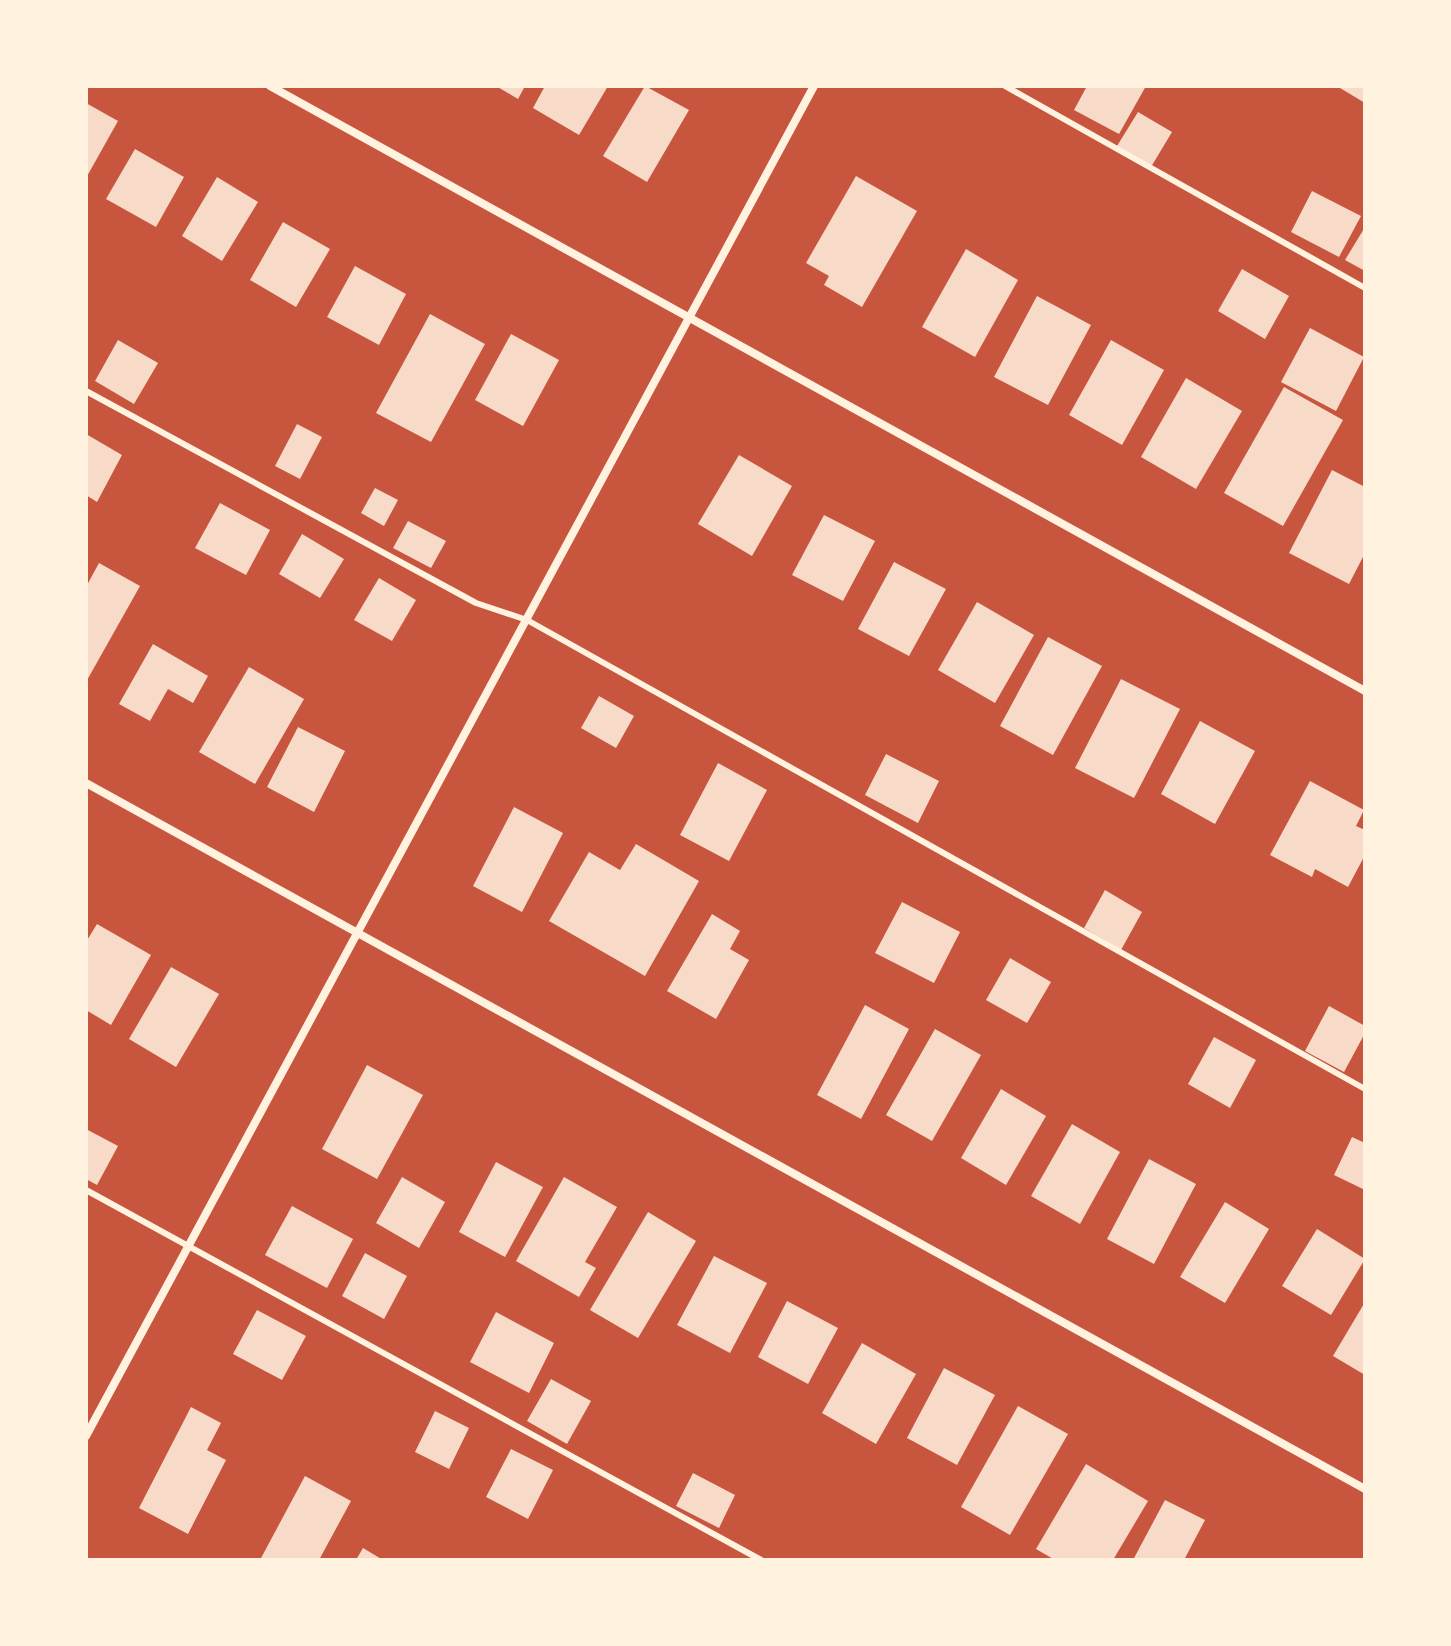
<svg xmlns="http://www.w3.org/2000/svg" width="1451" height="1646" font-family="Signika,sans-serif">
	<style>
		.building { fill: #f7dbc8 }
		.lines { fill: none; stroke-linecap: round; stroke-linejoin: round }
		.service { stroke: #fff3e0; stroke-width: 6 }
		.minor { stroke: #fff3e0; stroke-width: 8 }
	</style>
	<rect width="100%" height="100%" fill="#c8553d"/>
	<g class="building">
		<path d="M496 86H525L518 99Z"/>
		<path d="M545 86H608L579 135 533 108Z"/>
		<path d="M645 86 689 110 647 182 603 156Z"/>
		<path d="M1087 86H1146L1119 134 1074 110Z"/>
		<path d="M1341 86H1365V103L1340 88Z"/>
		<path d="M86 103 118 121 86 178Z"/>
		<path d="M1138 112 1172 132 1151 167 1117 146Z"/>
		<path d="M135 149 184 177 156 227 106 199Z"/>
		<path d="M856 176 917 211 862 307 824 285 829 276 806 263Z"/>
		<path d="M217 177 258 202 222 261 182 236Z"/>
		<path d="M1312 191 1361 216 1339 257 1291 232Z"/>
		<path d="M283 222 330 249 296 307 250 280Z"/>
		<path d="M1365 227V271L1345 260Z"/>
		<path d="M966 249 1018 280 975 357 922 327Z"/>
		<path d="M355 266 406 294 379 345 327 317Z"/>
		<path d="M1242 269 1289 296 1265 339 1218 311Z"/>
		<path d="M1037 296 1091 325 1048 405 994 377Z"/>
		<path d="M430 314 485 344 431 442 376 413Z"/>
		<path d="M1310 328 1364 357 1336 411 1281 382Z"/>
		<path d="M511 334 559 360 523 426 475 400Z"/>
		<path d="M118 340 158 363 134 404 95 381Z"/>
		<path d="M1111 340 1164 370 1122 445 1069 415Z"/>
		<path d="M1186 378 1242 411 1196 489 1141 457Z"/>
		<path d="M1284 387 1343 420 1283 526 1224 493Z"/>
		<path d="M297 424 322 437 300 479 275 466Z"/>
		<path d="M86 434 122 455 97 502 86 495Z"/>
		<path d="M739 455 792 486 752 556 698 524Z"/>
		<path d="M1332 470 1365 487V553L1349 584 1289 553Z"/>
		<path d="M375 488 398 500 384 526 361 513Z"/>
		<path d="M220 503 270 530 246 575 195 548Z"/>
		<path d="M824 515 875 541 843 601 792 575Z"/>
		<path d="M408 521 446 541 431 568 393 548Z"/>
		<path d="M302 534 344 559 320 598 279 574Z"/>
		<path d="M894 562 946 589 909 656 858 629Z"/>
		<path d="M99 563 140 586 86 682V587Z"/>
		<path d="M379 578 416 600 392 641 354 620Z"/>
		<path d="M977 602 1034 635 995 703 938 670Z"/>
		<path d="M1048 637 1102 666 1053 755 1000 726Z"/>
		<path d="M153 644 208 676 193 703 168 689 150 721 119 704Z"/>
		<path d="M249 667 304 699 255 784 199 752Z"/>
		<path d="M1121 679 1180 709 1134 798 1075 768Z"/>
		<path d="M599 696 634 716 616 748 581 728Z"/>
		<path d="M1200 721 1255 751 1215 824 1161 794Z"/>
		<path d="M298 727 345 751 314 812 267 787Z"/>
		<path d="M886 754 939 781 918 823 865 795Z"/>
		<path d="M718 763 767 790 729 861 680 835Z"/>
		<path d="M1310 781 1364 810 1356 826 1365 830V855L1348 887 1315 869 1312 877 1270 855Z"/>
		<path d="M514 807 563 833 522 912 473 886Z"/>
		<path d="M636 844 699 881 645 976 549 921 589 852 620 870Z"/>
		<path d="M1105 890 1142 912 1121 950 1084 928Z"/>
		<path d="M902 902 960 932 934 983 875 953Z"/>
		<path d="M712 914 740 931 730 949 749 960 716 1019 667 991Z"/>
		<path d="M97 924 151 955 111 1025 86 1010V942Z"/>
		<path d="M1010 958 1051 982 1027 1023 986 1000Z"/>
		<path d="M171 967 219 994 176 1067 129 1039Z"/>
		<path d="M865 1005 909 1029 861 1119 817 1095Z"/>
		<path d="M1329 1006 1365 1026V1033L1344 1072 1305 1051Z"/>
		<path d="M935 1029 981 1055 932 1141 886 1115Z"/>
		<path d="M1214 1037 1256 1060 1230 1108 1188 1084Z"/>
		<path d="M367 1065 423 1095 377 1179 322 1149Z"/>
		<path d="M1001 1089 1046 1116 1006 1185 961 1158Z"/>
		<path d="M1072 1124 1120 1152 1080 1224 1031 1196Z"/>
		<path d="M86 1129 118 1146 97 1185 86 1179Z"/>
		<path d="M1352 1137 1365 1143V1190L1334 1175Z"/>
		<path d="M1149 1159 1196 1184 1154 1264 1107 1239Z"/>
		<path d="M496 1162 543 1187 505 1257 459 1232Z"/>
		<path d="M402 1177 445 1202 419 1248 376 1223Z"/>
		<path d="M564 1177 617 1207 585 1262 596 1268 579 1297 516 1261Z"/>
		<path d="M1225 1202 1269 1229 1225 1303 1180 1277Z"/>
		<path d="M292 1206 353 1239 327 1288 265 1255Z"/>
		<path d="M648 1212 696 1241 638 1338 590 1310Z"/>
		<path d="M1317 1229 1365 1259 1331 1315 1282 1286Z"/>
		<path d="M365 1253 407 1276 384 1319 342 1296Z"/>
		<path d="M714 1256 767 1283 730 1353 677 1325Z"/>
		<path d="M787 1301 838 1328 808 1384 758 1357Z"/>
		<path d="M1365 1302V1375L1333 1356Z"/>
		<path d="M257 1310 306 1336 282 1380 233 1354Z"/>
		<path d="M496 1312 554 1343 529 1393 470 1362Z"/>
		<path d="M862 1343 916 1374 876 1444 822 1413Z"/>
		<path d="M944 1368 995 1395 957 1465 907 1438Z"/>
		<path d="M551 1379 591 1401 567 1444 527 1421Z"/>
		<path d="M1018 1406 1068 1434 1010 1535 961 1507Z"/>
		<path d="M191 1407 221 1423 207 1450 226 1460 188 1534 139 1508Z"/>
		<path d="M435 1411 469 1428 449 1469 415 1452Z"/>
		<path d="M511 1449 553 1470 528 1519 486 1497Z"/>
		<path d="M1086 1464 1148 1501 1113 1560H1055L1036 1549Z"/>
		<path d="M693 1473 735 1495 719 1528 676 1506Z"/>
		<path d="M305 1476 351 1501 319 1560H260Z"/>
		<path d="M1165 1500 1205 1520 1184 1560H1133Z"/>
		<path d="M363 1548 383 1560H356Z"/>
	</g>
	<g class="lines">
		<g class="service">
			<path d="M1005 86 1365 288"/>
			<path d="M86 391 476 603 527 620 1365 1089"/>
			<path d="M86 1190 761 1560"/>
		</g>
		<g class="minor">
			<path d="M270 86 1365 691"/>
			<path d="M86 783 1365 1489"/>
			<path d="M86 1436 814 86"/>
		</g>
	</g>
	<rect width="1451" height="1646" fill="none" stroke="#fff3e0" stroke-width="176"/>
</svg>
